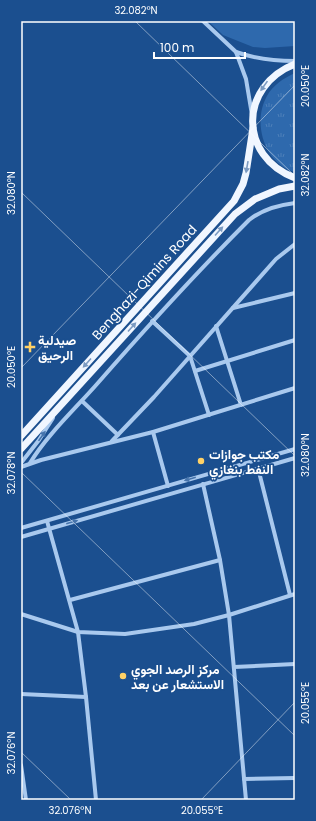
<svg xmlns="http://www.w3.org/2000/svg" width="316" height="821" font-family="Poppins,Vazirmatn,sans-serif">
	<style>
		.grass { fill: #2e69ad }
		.park { fill: url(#park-tufts) }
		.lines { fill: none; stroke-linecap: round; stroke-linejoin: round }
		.minor { stroke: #a9c9ee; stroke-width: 4 }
		.primary { stroke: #f0f6ff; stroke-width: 7 }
		.oneway { fill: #7b9ac1 }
		.oneway2 { fill: #4674ac }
		.ticks { fill: none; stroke: #fff; stroke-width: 1; stroke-opacity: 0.45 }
		.poi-dot { fill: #ffd166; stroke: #1b4f8f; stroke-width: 1.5 }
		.labels { text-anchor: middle; stroke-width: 3.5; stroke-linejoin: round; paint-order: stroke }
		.street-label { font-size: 13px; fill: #fff; stroke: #1b4f8f }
		.poi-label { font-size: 13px; font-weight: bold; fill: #fff; stroke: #1b4f8f; text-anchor: start }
		.neatline { fill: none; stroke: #fff; stroke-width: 1.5 }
		.ticks-label { font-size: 10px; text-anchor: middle; fill: #fff }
	</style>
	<defs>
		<pattern id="park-tufts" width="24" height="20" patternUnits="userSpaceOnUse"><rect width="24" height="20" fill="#2e69ad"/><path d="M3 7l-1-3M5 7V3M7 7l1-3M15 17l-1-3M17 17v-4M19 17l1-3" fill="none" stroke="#4d80b9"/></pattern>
	</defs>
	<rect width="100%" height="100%" fill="#1b4f8f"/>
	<path class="grass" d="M208 21H295V46L265 48 253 47 223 35Z"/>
	<path class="park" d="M295 73V172C264 164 252 122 267 96 273 85 284 78 295 73Z"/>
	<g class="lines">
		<g class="minor">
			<path d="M203 21 236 52 246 79 252 115"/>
			<path d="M236 52C256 59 274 61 295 61"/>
			<path d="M233 308 295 293"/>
			<path d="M152 321 190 356 209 415"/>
			<path d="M216 326 241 405"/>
			<path d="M195 371 295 340"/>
			<path d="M82 401 118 435"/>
			<path d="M153 432 168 486"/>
			<path d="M112 441 154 397 276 259 295 244"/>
			<path d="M21 463 39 440 53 418"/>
			<path d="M30 463C47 435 75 409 97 384 146 328 196 273 249 220 263 209 278 205 295 203"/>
			<path d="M21 467 41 460 153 432 295 388"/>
			<path d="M258 468 290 595"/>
			<path d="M203 484 220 560 229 615 246 800"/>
			<path d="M47 521 78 632 86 697 96 800"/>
			<path d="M21 528 295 449"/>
			<path d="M21 537 295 458"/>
			<path d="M70 600 220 560"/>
			<path d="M21 614 78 632 125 634 194 624 229 615 295 594"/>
			<path d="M234 667 295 664"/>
			<path d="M21 694 86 697"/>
			<path d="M21 765 26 800"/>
			<path d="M244 779 295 778"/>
		</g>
		<g class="primary">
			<path d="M295 64C239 86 238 156 295 178"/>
			<path d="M21 436 234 201 243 184 246 173 253 128"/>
			<path d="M21 449 235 214 255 199 279 189 295 186"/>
		</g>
	</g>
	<defs><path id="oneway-solid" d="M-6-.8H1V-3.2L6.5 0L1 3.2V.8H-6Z"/></defs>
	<g class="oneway">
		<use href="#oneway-solid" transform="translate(264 86) rotate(125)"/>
		<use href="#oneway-solid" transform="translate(247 167) rotate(100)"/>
		<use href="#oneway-solid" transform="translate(219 231) rotate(-48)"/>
		<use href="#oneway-solid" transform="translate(132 327) rotate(-48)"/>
		<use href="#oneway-solid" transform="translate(87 363) rotate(132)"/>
	</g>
	<g class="oneway2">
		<use href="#oneway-solid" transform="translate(42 436) rotate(-55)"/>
		<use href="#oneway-solid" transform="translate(190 479) rotate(164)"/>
		<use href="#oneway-solid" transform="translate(72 522) rotate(-16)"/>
	</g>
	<path class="ticks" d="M135 21 295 176M21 192 295 456M21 368 295 85M21 472 295 736M21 752 71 800M201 800 295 702"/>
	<g class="poi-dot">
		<path d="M28 341h4v4h4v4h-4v4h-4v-4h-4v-4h4z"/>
		<circle cx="201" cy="461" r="4"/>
		<circle cx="123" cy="676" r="4"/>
	</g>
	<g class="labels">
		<g class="street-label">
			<text transform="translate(144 282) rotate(-48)" y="5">Benghazi-Qimins Road</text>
		</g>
		<g class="poi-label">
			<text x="38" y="345">صيدلية<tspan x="38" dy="15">الرحيق</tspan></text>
			<text x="209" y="459">مكتب جوازات<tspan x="209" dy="15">النفط بنغازي</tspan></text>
			<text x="131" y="674">مركز الرصد الجوي<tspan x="131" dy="15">الاستشعار عن بعد</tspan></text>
		</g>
	</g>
	<rect width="316" height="821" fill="none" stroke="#1b4f8f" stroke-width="44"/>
	<path d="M154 52v6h91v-6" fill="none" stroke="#ffffff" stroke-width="2"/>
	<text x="160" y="52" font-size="12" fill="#ffffff" stroke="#1b4f8f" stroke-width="3" paint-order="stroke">100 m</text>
	<rect x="22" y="22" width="272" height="777" class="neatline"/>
	<g class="ticks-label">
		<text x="136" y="14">32.082°N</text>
		<text transform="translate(305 86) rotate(-90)" y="4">20.050°E</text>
		<text transform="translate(305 175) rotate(-90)" y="4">32.082°N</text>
		<text transform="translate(11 193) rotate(-90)" y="4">32.080°N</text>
		<text transform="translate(11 367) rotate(-90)" y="4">20.050°E</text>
		<text transform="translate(305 455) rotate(-90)" y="4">32.080°N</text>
		<text transform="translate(11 473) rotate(-90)" y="4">32.078°N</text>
		<text transform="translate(305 703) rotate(-90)" y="4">20.055°E</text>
		<text transform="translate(11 753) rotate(-90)" y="4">32.076°N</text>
		<text x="70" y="814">32.076°N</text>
		<text x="202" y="814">20.055°E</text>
	</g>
</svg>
